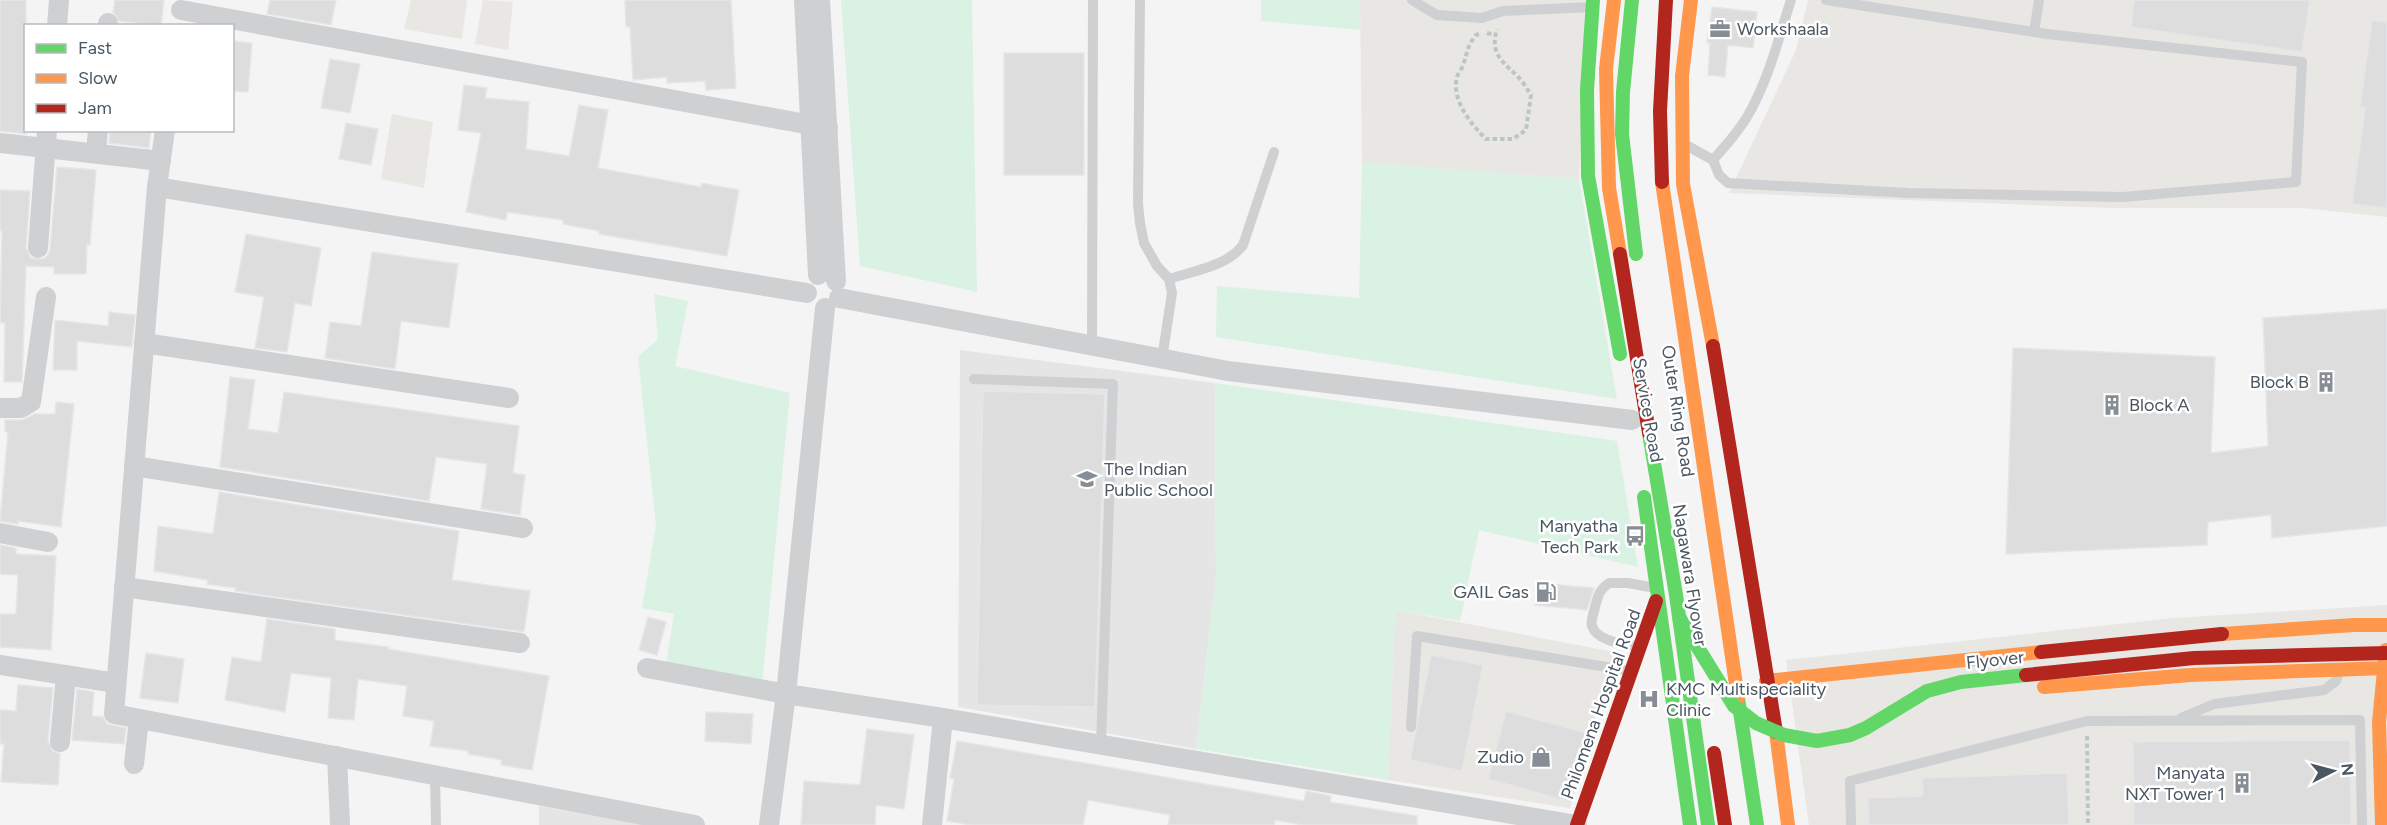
<svg xmlns="http://www.w3.org/2000/svg" width="2387" height="825" font-family="Figtree,sans-serif">
	<style>
		.commercial { fill: #e8e7e3 }
		.education { fill: #e6e5e6 }
		.green { fill: #d9f2e3 }
		.building { fill: #ddddde; stroke: #e5e6e7; stroke-width: 1.5 }
		.lines { fill: none; stroke-linecap: round; stroke-linejoin: round }
		.path { stroke: #bcc7c4; stroke-width: 4; stroke-dasharray: 4.5 3; stroke-linecap: butt }
		.lane { stroke: #ced0d2; stroke-width: 10 }
		.street { stroke: #ced0d2; stroke-width: 20 }
		.fast { stroke: #63d668; stroke-width: 14 }
		.slow { stroke: #ff974d; stroke-width: 14 }
		.jam { stroke: #b3261e; stroke-width: 14 }
		.fast-bridge { stroke: #63d668; stroke-width: 14 }
		.jam-bridge { stroke: #b3261e; stroke-width: 14 }
		.labels { text-anchor: middle; stroke-width: 5; stroke-linejoin: round; paint-order: stroke }
		.poi-label { font-size: 18px; fill: #4a5661; stroke: #fff; text-anchor: end }
		.street-label { font-size: 18px; fill: #4a5661; stroke: #fff }
	</style>
	<rect width="100%" height="100%" fill="#f4f4f4"/>
	<g class="commercial">
		<path d="M411 0H467L462 39 404 29Z"/>
		<path d="M483 0 513 2 508 50 475 44Z"/>
		<path d="M1360 0H1585L1579 179 1362 163Z"/>
		<path d="M1808 0H2387V217L2302 208H2109L1729 193 1796 50Z"/>
		<path d="M392 114 433 122 424 188 381 179Z"/>
		<path d="M2387 605V825H1809L1786 660 2174 618Z"/>
		<path d="M1395 610 1614 652 1570 808 1388 780Z"/>
	</g>
	<g class="education">
		<path d="M960 350 1215 383 1216 576 1196 749 958 707Z"/>
		<path d="M539 806 644 825H539Z"/>
	</g>
	<g class="green">
		<path d="M841 0H972L977 292 860 266Z"/>
		<path d="M1261 0H1360V30L1261 21Z"/>
		<path d="M1362 163 1579 179 1617 399 1216 337 1217 286 1359 298Z"/>
		<path d="M654 294 688 301 675 366 790 393 762 685 665 670 674 614 642 608 656 525 638 357 658 339Z"/>
		<path d="M1215 383 1617 441 1638 567 1479 530 1460 621 1395 610 1388 780 1196 749 1216 576Z"/>
	</g>
	<g class="building">
		<path d="M0 0H26V134L0 131Z"/>
		<path d="M115 0H164L161 26 119 21 113 12Z"/>
		<path d="M270 0H336L331 25 267 14Z"/>
		<path d="M625 0H731L736 88 706 90 705 81 667 83V77L633 80 630 27H626Z"/>
		<path d="M2134 0H2310L2302 52 2131 27Z"/>
		<path d="M1712 7 1757 12 1753 48 1728 45 1725 77 1708 75 1710 43H1707Z"/>
		<path d="M2372 20 2387 22V208L2352 204 2365 108 2360 107Z"/>
		<path d="M232 41 252 43 248 92 232 91Z"/>
		<rect x="1004" y="53" width="80" height="122"/>
		<path d="M330 59 360 64 350 113 321 108Z"/>
		<path d="M464 85 487 88 485 98 529 102 526 149 569 156 579 105 608 110 598 168 701 187 702 183 739 190 727 256 599 234V231L563 224V220L507 212 506 220 466 212 481 133 458 130Z"/>
		<path d="M346 123 378 129 371 165 339 159Z"/>
		<path d="M110 130H151L149 148 109 143Z"/>
		<path d="M57 167 96 170 90 245 87 244 86 274H54V267L26 266 22 382H4L5 323H0L2 231H0V190L30 191 26 248 31 258 43 259 48 255 50 249Z"/>
		<path d="M246 234 321 248 311 306 295 303 287 352 255 348 264 297 235 292Z"/>
		<path d="M372 252 458 264 449 328 401 321 395 369 325 358 330 322 361 326Z"/>
		<path d="M2387 309V526L2272 538 2271 515 2208 522 2207 545 2006 554 2013 348 2215 357 2211 453 2268 446 2263 318Z"/>
		<path d="M109 312 135 315 132 347 77 341V370H53L55 320 108 326Z"/>
		<path d="M230 377 255 380 248 429 278 433 284 392 519 426 513 473 525 475 520 515 481 509 487 464 436 457 429 501 220 467Z"/>
		<path d="M983 391 1105 394 1095 707 977 705Z"/>
		<path d="M56 402 74 404 61 527 18 521V524L0 521 8 432H5V420H22L35 414H55Z"/>
		<path d="M219 492 459 531 452 580 530 591 524 632 235 591 236 588 207 584 208 580 154 571 158 526 213 534Z"/>
		<path d="M0 545 16 548V554L56 556 51 650 0 647V614H16L18 575 0 574Z"/>
		<path d="M1537 583 1594 588 1587 610 1535 605Z"/>
		<path d="M648 617 666 622 657 655 639 650Z"/>
		<path d="M267 619 335 629V640L389 647 388 649 549 676 532 770 501 765 502 760 468 754V751L430 746 434 721 403 716 407 686 358 679 354 720 328 718 331 678 291 673 285 712 225 700 232 657 261 662Z"/>
		<path d="M146 653 184 659 178 703 140 698Z"/>
		<path d="M1431 655 1483 665 1462 771 1410 760Z"/>
		<path d="M18 685 53 688 48 741 53 751 60 754 58 785 1 782 4 744H0V710L16 711Z"/>
		<path d="M77 689 94 692 92 716 103 717 107 724 126 728 124 744 72 740Z"/>
		<path d="M1506 711 1586 733 1567 801 1488 779Z"/>
		<path d="M706 712 753 714 751 744 705 741Z"/>
		<path d="M867 729 914 735 904 809 876 805 875 825H801L804 781 860 785Z"/>
		<path d="M2350 740 2351 825H2134L2133 742Z"/>
		<path d="M957 741 1304 801 1306 791 1331 796 1330 802 1417 816V825H1303L1275 820 1274 825H1168L1170 815 1088 800 1083 825H971L947 821 954 779 950 778Z"/>
		<path d="M2067 773 2069 825H1869L1868 798 1923 796 1922 778Z"/>
	</g>
	<g class="lines">
		<g class="path">
			<path d="M1487 33 1495 35"/>
			<path d="M1479 34 1476 35C1466 48 1468 52 1463 65 1462 69 1458 73 1457 77 1451 100 1471 124 1486 139H1513L1526 130 1531 95C1527 89 1524 83 1520 79 1504 62 1489 55 1497 29"/>
			<path d="M2087 736 2088 825"/>
		</g>
		<g class="lane">
			<path d="M1140 0 1138 204 1140 223 1144 243 1157 266 1169 279 1172 293 1162 359"/>
			<path d="M1412 0 1437 15 1482 18 1503 11 1592 7"/>
			<path d="M2034 32 2039 0"/>
			<path d="M1684 144 1713 160C1729 142 1745 124 1755 102 1771 70 1780 34 1791 0"/>
			<path d="M1713 160 1719 175 1728 183 1908 193 2123 197 2296 182 2302 62 2047 34 1826 0"/>
			<path d="M1169 279C1193 271 1228 266 1243 245L1274 152"/>
			<path d="M1092 347 1093 0"/>
			<path d="M974 379 1113 384 1101 745"/>
			<path d="M1640 647C1626 644 1597 642 1592 626 1590 621 1594 613 1595 607 1598 596 1599 590 1609 583H1628L1655 588"/>
			<path d="M2181 718 2214 704 2324 690 2336 681 2339 672"/>
			<path d="M1411 727 1417 636 1631 671"/>
			<path d="M435 775 436 825"/>
			<path d="M1851 825 1850 781 2087 721 2360 720 2362 825"/>
		</g>
		<g class="street">
			<path d="M804 0 818 275"/>
			<path d="M820 0 836 281"/>
			<path d="M181 10 828 128"/>
			<path d="M57 26 59 0"/>
			<path d="M108 26V23"/>
			<path d="M165 130 157 187 114 714 695 825"/>
			<path d="M0 143 161 161"/>
			<path d="M96 153 98 130"/>
			<path d="M157 187 807 293"/>
			<path d="M38 248 47 130"/>
			<path d="M839 298 1228 371 1632 420"/>
			<path d="M144 343 509 398"/>
			<path d="M0 408H21L31 402 46 297"/>
			<path d="M134 466 523 528"/>
			<path d="M0 533 48 542"/>
			<path d="M124 587 520 643"/>
			<path d="M0 665 116 683"/>
			<path d="M647 668 786 694 943 718 1577 825"/>
			<path d="M60 742 66 675"/>
			<path d="M337 756 340 825"/>
			<path d="M134 764 139 719"/>
			<path d="M769 825 786 694 825 308"/>
			<path d="M932 825 943 718"/>
		</g>
		<g class="fast">
			<path d="M1593 0 1587 90 1588 176 1620 354"/>
			<path d="M1632 0 1623 92 1622 134 1636 254"/>
			<path d="M1649 433 1676 595 1708 825"/>
			<path d="M1644 497 1690 825"/>
			<path d="M1738 698 1757 825"/>
		</g>
		<g class="slow">
			<path d="M1614 0 1606 69 1609 188 1620 254"/>
			<path d="M1691 0 1682 76 1683 184 1713 346"/>
			<path d="M1662 182 1738 698"/>
			<path d="M2222 634 2354 625H2387"/>
			<path d="M1766 681 2041 652"/>
			<path d="M2044 687 2191 675 2387 668"/>
			<path d="M1776 732 1788 825"/>
			<path d="M2382 825 2379 722 2386 650"/>
		</g>
		<g class="jam">
			<path d="M1662 182 1660 111 1666 0"/>
			<path d="M1620 254 1649 433"/>
			<path d="M1713 346 1776 732"/>
			<path d="M2041 652 2222 634"/>
			<path d="M1714 753 1725 825"/>
			<path d="M1577 825 1656 601"/>
		</g>
		<path class="fast-bridge" d="M1679 617 1734 706 1756 723 1784 735 1817 741 1850 735 1866 728 1927 691 1961 682 2026 675"/>
		<path class="jam-bridge" d="M2026 675 2194 658 2387 653"/>
	</g>
	<defs>
		<g id="office-bare" transform="scale(1.62)"><path d="M-6-3h4V-5.5h4V-3h4V5H-6ZM-1-4.5V-3h2v-1.5ZM-6 0V1H6V0Z" fill="#868d94" stroke="#fff" stroke-width="2.5" paint-order="stroke"/></g>
		<g id="building-bare" transform="scale(1.62)"><path d="M-4-6H4V6H1V3H-1V6H-4ZM-2.5-4.3h1.7v1.8h-1.7ZM.8-4.3h1.7v1.8H.8ZM-2.5-1h1.7V.8h-1.7ZM.8-1h1.7V.8H.8Z" fill="#868d94" stroke="#fff" stroke-width="2.5" paint-order="stroke"/></g>
		<g id="school-bare" transform="scale(1.62)"><path d="M0-5L7-2L0 1L-7-2ZM-4 1L0 2.5L4 1V4Q0 6-4 4Z" fill="#868d94" stroke="#fff" stroke-width="2.5" paint-order="stroke"/></g>
		<g id="bus-bare" transform="scale(1.62)"><path d="M-5-6H5V4H4V6H2V4H-2V6H-4V4H-5ZM-3.5-4V0h7V-4ZM-3.5 1.2v1.5H-2V1.2ZM2 1.2v1.5H3.5V1.2Z" fill="#868d94" stroke="#fff" stroke-width="2.5" paint-order="stroke"/></g>
		<g id="fuel-bare" transform="scale(1.62)"><path d="M-5.5-6h7V0h2V4h1.3V-2.5L3-4.5l.8-.8L6-3V5H2.5V1h-1V6h-7ZM-4.2-4.7v3.2H.2V-4.7Z" fill="#868d94" stroke="#fff" stroke-width="2.5" paint-order="stroke"/></g>
		<g id="hospital-bare" transform="scale(1.62)"><path d="M-5-5h3v3.5h4V-5h3V5h-3V1.5h-4V5h-3Z" fill="#868d94" stroke="#fff" stroke-width="2.5" paint-order="stroke"/></g>
		<g id="shop-bare" transform="scale(1.62)"><path d="M-5-2.5h2.3a2.7 3.5 0 0 1 5.4 0H5L5.5 6h-11ZM-1.5-2.5h3a1.5 2.3 0 0 0-3 0Z" fill="#868d94" stroke="#fff" stroke-width="2.5" paint-order="stroke"/></g>
	</defs>
	<g fill-rule="evenodd">
		<use href="#office-bare" x="1720" y="29"/>
		<use href="#building-bare" x="2326" y="382"/>
		<use href="#building-bare" x="2112" y="405"/>
		<use href="#school-bare" x="1087" y="479"/>
		<use href="#bus-bare" x="1635" y="536"/>
		<use href="#fuel-bare" x="1546" y="592"/>
		<use href="#hospital-bare" x="1649" y="699"/>
		<use href="#shop-bare" x="1541" y="757"/>
		<use href="#building-bare" x="2242" y="783"/>
	</g>
	<g class="labels">
		<g class="poi-label">
			<text x="1737" y="35" text-anchor="start">Workshaala</text>
			<text x="2309" y="388">Block B</text>
			<text x="2129" y="411" text-anchor="start">Block A</text>
			<text x="1104" y="475" text-anchor="start">The Indian<tspan x="1104" dy="21">Public School</tspan></text>
			<text x="1618" y="532">Manyatha<tspan x="1618" dy="21">Tech Park</tspan></text>
			<text x="1529" y="598">GAIL Gas</text>
			<text x="1666" y="695" text-anchor="start">KMC Multispeciality<tspan x="1666" dy="21">Clinic</tspan></text>
			<text x="1524" y="763">Zudio</text>
			<text x="2225" y="779">Manyata<tspan x="2225" dy="21">NXT Tower 1</tspan></text>
		</g>
		<g class="street-label">
			<text transform="translate(1648 410) rotate(80)" y="6">Service Road</text>
			<text transform="translate(1678 411) rotate(81)" y="6">Outer Ring Road</text>
			<text transform="translate(1690 575) rotate(81)" y="6">Nagawara Flyover</text>
			<text transform="translate(1995 660) rotate(-6)" y="6">Flyover</text>
			<text transform="translate(1601 704) rotate(-70)" y="6">Philomena Hospital Road</text>
		</g>
	</g>
	<rect x="24" y="24" width="210" height="108" fill="#ffffff" stroke="#b7bbc0" stroke-width="1.5"/>
	<rect x="36" y="44" width="30" height="9" fill="#63d668" stroke="#b7bbc0" stroke-width="1.5"/>
	<text x="78" y="54" font-size="18" fill="#4a5661">Fast</text>
	<rect x="36" y="74" width="30" height="9" fill="#ff974d" stroke="#b7bbc0" stroke-width="1.5"/>
	<text x="78" y="84" font-size="18" fill="#4a5661">Slow</text>
	<rect x="36" y="104" width="30" height="9" fill="#b3261e" stroke="#b7bbc0" stroke-width="1.5"/>
	<text x="78" y="114" font-size="18" fill="#4a5661">Jam</text>
	<g transform="translate(2333 771) rotate(84)" stroke="#ffffff" stroke-width="4.5" paint-order="stroke">
	<path d="M0-4.5L10 22L0 15L-10 22Z" fill="#4a5661"/>
	<text y="-9" font-size="16" font-weight="bold" text-anchor="middle" fill="#4a5661">N</text>
	</g>
</svg>
